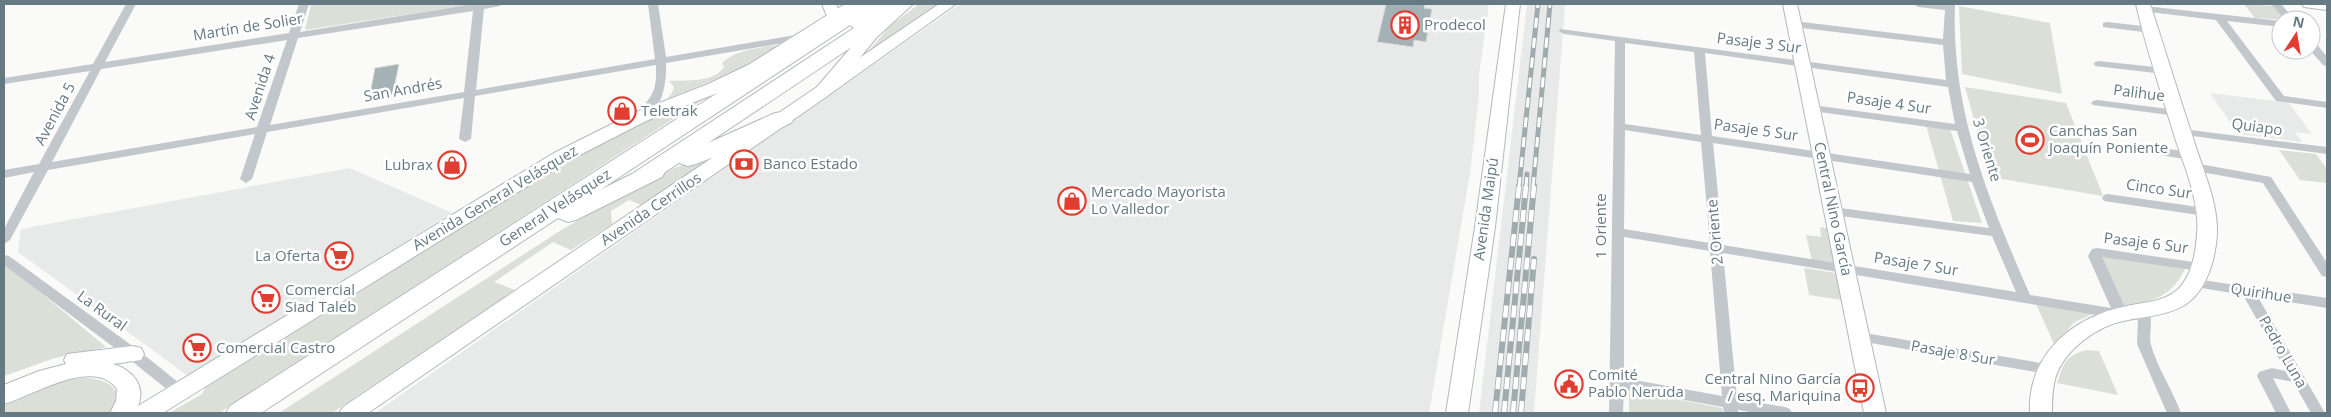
<svg xmlns="http://www.w3.org/2000/svg" width="2331" height="417" font-family="'Open Sans',sans-serif">
	<style>
		.built { fill: #e8eae9 }
		.green { fill: #dbdfd7 }
		.building { fill: #a5b2b5; stroke: #dcdcda }
		.lines { fill: none; stroke-linecap: round; stroke-linejoin: round }
		.secondary-casing { stroke: #b1babd; stroke-width: 2 }
		.primary-casing { stroke: #b2babc; stroke-width: 2 }
		.highway-casing { stroke: #b4babd; stroke-width: 2 }
		.street { fill: #c1c7ca; fill-rule: evenodd }
		.secondary { fill: #fff; fill-rule: evenodd }
		.primary { fill: #fff; fill-rule: evenodd }
		.highway { fill: #fff; fill-rule: evenodd }
		.rail-far1-casing { stroke: #a0abae; stroke-width: 5 }
		.rail-casing { stroke: #a0abae; stroke-width: 6 }
		.rail-far1 { stroke: #fff; stroke-width: 3; stroke-dasharray: 10; stroke-linecap: butt }
		.rail { stroke: #fff; stroke-width: 4.5; stroke-dasharray: 12; stroke-linecap: butt }
		.labels { text-anchor: middle; stroke-width: 5; stroke-linejoin: round; paint-order: stroke }
		.poi-label { font-size: 15px; fill: #657a82; stroke: #fff; text-anchor: start }
		.street-label { font-size: 15px; fill: #657a82; stroke: #fff }
	</style>
	<rect width="100%" height="100%" fill="#fafaf8"/>
	<g class="built">
		<path d="M960 4H1489L1479 75V97L1470 173 1429 413H375Z"/>
		<path d="M1527 4H1565L1534 413H1479Z"/>
		<path d="M2210 93 2289 103 2312 134 2295 132 2302 142 2238 134Z"/>
		<path d="M350 168 452 213 188 376 18 252 21 229Z"/>
	</g>
	<g class="green">
		<path d="M311 4H475L305 30Z"/>
		<path d="M919 4H941L859 62 890 26Z"/>
		<path d="M2244 4 2274 6 2286 20 2255 18Z"/>
		<path d="M1959 6 2050 23 2062 94 1962 74Z"/>
		<path d="M782 44C747 68 706 83 667 99L672 93 674 87 669 81C685 80 714 83 724 67L722 63C737 48 762 48 782 44Z"/>
		<path d="M1965 87 2066 103 2103 196 1990 177Z"/>
		<path d="M721 88 219 413H169L202 394 208 382 603 137 610 140 629 129 626 127Z"/>
		<path d="M1926 125 1950 129 1982 223 1953 221Z"/>
		<path d="M743 143 649 208 629 200 611 211 612 224 571 250 553 242 494 282 515 290 332 413H279L555 234 625 192 672 169Z"/>
		<path d="M2279 150 2316 154 2327 169V183L2300 180Z"/>
		<path d="M1820 227 1832 229 1840 265 1812 261 1806 235 1821 237Z"/>
		<path d="M2095 253 2186 267C2172 298 2150 303 2118 306Z"/>
		<path d="M4 262 106 347 55 358 4 376Z"/>
		<path d="M1804 268 1842 274 1848 301 1809 295Z"/>
		<path d="M2036 304 2095 313 2075 322 2054 344Z"/>
		<path d="M2086 350 2099 351 2118 395 2057 383C2064 363 2064 357 2086 350Z"/>
		<path d="M87 378C101 380 110 381 118 394L114 413H4V406C26 391 60 377 87 378Z"/>
		<path d="M1629 390 1722 408 1723 413H1629Z"/>
	</g>
	<g class="building">
		<path d="M1386 4H1425L1424 8 1432 9 1426 42 1414 40 1413 47 1377 42Z"/>
		<path d="M399 64 393 94 369 99 375 68Z"/>
		<path d="M456 157 467 163 449 173 438 167Z"/>
	</g>
	<g class="lines">
		<g class="secondary-casing">
			<g id="secondary">
				<path d="M822 4H836L842 18 839 21H829Z"/>
				<path d="M939 4H956L830 94H818L816 90 818 86Z"/>
				<path d="M1506 4H1520L1495 227 1468 413H1446L1475 227Z"/>
				<path d="M1783 4H1797L1886 413H1864Z"/>
				<path d="M2136 4H2150C2165 49 2178 93 2193 138 2202 168 2218 201 2217 233 2216 256 2208 287 2189 302 2172 315 2148 316 2128 320 2098 325 2064 349 2055 379 2052 391 2052 402 2052 413H2030C2027 356 2071 318 2123 307 2141 302 2162 303 2177 290 2191 278 2196 253 2197 234 2200 202 2185 168 2175 138 2162 94 2146 49 2136 4Z"/>
				<path d="M2302 4H2327V10L2304 7Z"/>
			</g>
		</g>
		<g class="primary-casing">
			<g id="primary">
				<path d="M845 4H864L760 73 720 92 646 121 568 161 163 413H110L116 401 117 389C94 356 32 396 4 404V385L39 371 66 364 64 360 67 354 133 346 141 348 144 354 141 360 113 364C133 370 146 386 138 406L554 153 634 113 708 84 748 65Z"/>
				<path d="M895 4H913L877 37 829 95 368 413H339L343 407 817 87 866 30Z"/>
			</g>
		</g>
		<g class="highway-casing">
			<path id="highway" d="M856 4H898L884 15 889 20 886 24 708 143 775 113 783 112 791 113 794 118 791 123 750 143 696 164 688 166 679 163 665 172 662 177 576 220 568 222 558 218 261 413H226L230 406ZM850 25 854 28 632 174 600 190Z"/>
		</g>
		<g class="street">
			<path d="M126 4H136L105 62 289 33 299 4H309L300 32 474 4H501L500 6 484 9 476 90 655 59 648 4H658L666 57 807 33 812 36 807 39 666 63C667 82 662 115 640 120L634 117C651 96 657 95 656 65L475 96 471 139 465 142 459 139 464 98 267 132 252 179 246 183 240 179 255 134 48 170 10 240 4 244V229L34 172 4 178V170L39 164 90 71 4 84V78L93 64ZM473 11 464 92 270 125 298 38ZM287 40 257 127 52 162 101 69Z"/>
			<path d="M1913 4H1955C1951 111 1988 198 2030 295L2111 308 2088 256 2092 249 2097 248 2200 263 2205 264 2207 267 2205 270 2200 271 2102 257 2128 314 2126 317 2121 319 1723 253 1737 399 1785 407 1790 409 1792 413H1756L1738 410V413H1724L1723 407 1624 389 1623 413H1609L1615 41 1564 34 1559 31 1560 29 1946 80 1943 45 1794 27 1789 24 1794 21 1943 39 1945 10 1918 7ZM1625 43 1694 52 1701 135 1625 124ZM1705 53 1948 87 1955 124 1812 105 1806 108 1812 111 1957 131 1970 174 1712 136ZM1625 130 1701 142 1710 243 1624 229ZM1713 143 1972 182 1989 228 1833 207 1827 211 1833 215 1992 236 2016 292 1723 245ZM1624 237 1710 251 1722 396 1624 378Z"/>
			<path d="M2271 4H2281L2295 20H2285Z"/>
			<path d="M2145 6 2281 21V27L2227 21 2284 96 2327 102V108L2276 101 2216 20 2141 11V7Z"/>
			<path d="M2107 22 2151 27 2156 30 2151 33 2103 27V23Z"/>
			<path d="M2311 41 2315 42 2327 57V66L2323 65 2310 50Z"/>
			<path d="M2099 61 2164 68 2169 71 2164 74 2095 66 2094 64 2095 62Z"/>
			<path d="M2097 100 2177 110 2183 113 2177 116 2093 105 2091 103 2093 101Z"/>
			<path d="M2182 129 2327 147V154L2178 134 2176 132 2178 130Z"/>
			<path d="M2127 143 2190 152 2196 156 2190 160 2123 149 2121 147Z"/>
			<path d="M2194 163 2271 177 2327 263V277L2322 276 2263 183 2190 170 2188 167 2190 164Z"/>
			<path d="M2108 194 2205 208 2211 212 2205 216 2104 201 2102 198 2104 195Z"/>
			<path d="M4 255 9 256 138 350 184 387 186 391 184 395 179 396 174 395 128 358 4 265Z"/>
			<path d="M2195 279 2327 298V308L2258 297 2325 413H2311L2293 382 2273 378 2291 413H2276L2257 376 2259 372 2272 368 2286 371 2243 295 2190 286 2188 283 2190 280Z"/>
			<path d="M2142 305 2147 307C2155 320 2148 332 2151 345 2157 367 2173 391 2181 413H2167L2137 344 2138 319 2135 310 2137 307Z"/>
			<path d="M1859 332 2047 364 2052 365 2054 369 2052 373 2047 374 1854 340 1852 337 1854 334Z"/>
		</g>
		<use href="#secondary" class="secondary"/>
		<use href="#primary" class="primary"/>
		<use href="#highway" class="highway"/>
		<g class="rail-far1-casing">
			<g id="rail-far1">
				<path d="M1519 187 1538 4"/>
				<path d="M1526 187 1527 174"/>
				<path d="M1533 187 1550 4"/>
			</g>
		</g>
		<g class="rail-casing">
			<g id="rail">
				<path d="M1495 413 1519 186"/>
				<path d="M1504 413 1526 186"/>
				<path d="M1513 413 1534 186"/>
				<path d="M1521 413 1534 259"/>
			</g>
		</g>
		<use href="#rail-far1" class="rail-far1"/>
		<use href="#rail" class="rail"/>
	</g>
	<defs>
		<g id="building-ring" transform="scale(1.4375)"><circle r="9.5" fill="#fff" stroke="#e13d31" stroke-width="1.5"/><path d="M-4-6H4V6H1V3H-1V6H-4ZM-2.5-4.3h1.7v1.8h-1.7ZM.8-4.3h1.7v1.8H.8ZM-2.5-1h1.7V.8h-1.7ZM.8-1h1.7V.8H.8Z" fill="#e13d31"/></g>
		<g id="shop-ring" transform="scale(1.4375)"><circle r="9.5" fill="#fff" stroke="#e13d31" stroke-width="1.5"/><path d="M-5-2.5h2.3a2.7 3.5 0 0 1 5.4 0H5L5.5 6h-11ZM-1.5-2.5h3a1.5 2.3 0 0 0-3 0Z" fill="#e13d31"/></g>
		<g id="stadium-ring" transform="scale(1.4375)"><circle r="9.5" fill="#fff" stroke="#e13d31" stroke-width="1.5"/><path d="M0-5a6.5 5 0 1 0 0 10a6.5 5 0 1 0 0-10ZM-3.5-1.8h7v3.6h-7Z" fill="#e13d31"/></g>
		<g id="bank-ring" transform="scale(1.4375)"><circle r="9.5" fill="#fff" stroke="#e13d31" stroke-width="1.5"/><path d="M-6-4H6V4H-6ZM0-2.3a2.3 2.3 0 1 0 0 4.6a2.3 2.3 0 1 0 0-4.6Z" fill="#e13d31"/></g>
		<g id="supermarket-ring" transform="scale(1.4375)"><circle r="9.5" fill="#fff" stroke="#e13d31" stroke-width="1.5"/><path d="M-6-5.5h2.5l.6 2H6L4.5 2H-2.5L-4.4-4H-6ZM-1.5 3.2a1.3 1.3 0 1 0 .1 0ZM3 3.2a1.3 1.3 0 1 0 .1 0Z" fill="#e13d31"/></g>
		<g id="civic-ring" transform="scale(1.4375)"><circle r="9.5" fill="#fff" stroke="#e13d31" stroke-width="1.5"/><path d="M-.6-6.5H3V-4.5H.6V-3L4-1V1h2V6H-6V1h2V-1L-.6-3ZM-1.2 2.5V6h2.4V2.5Z" fill="#e13d31"/></g>
		<g id="bus-ring" transform="scale(1.4375)"><circle r="9.5" fill="#fff" stroke="#e13d31" stroke-width="1.5"/><path d="M-5-6H5V4H4V6H2V4H-2V6H-4V4H-5ZM-3.5-4V0h7V-4ZM-3.5 1.2v1.5H-2V1.2ZM2 1.2v1.5H3.5V1.2Z" fill="#e13d31"/></g>
	</defs>
	<g fill-rule="evenodd">
		<use href="#building-ring" x="1405" y="25"/>
		<use href="#shop-ring" x="622" y="111"/>
		<use href="#stadium-ring" x="2030" y="140"/>
		<use href="#bank-ring" x="744" y="164"/>
		<use href="#shop-ring" x="452" y="165"/>
		<use href="#shop-ring" x="1072" y="201"/>
		<use href="#supermarket-ring" x="339" y="256"/>
		<use href="#supermarket-ring" x="266" y="299"/>
		<use href="#supermarket-ring" x="197" y="348"/>
		<use href="#civic-ring" x="1569" y="384"/>
		<use href="#bus-ring" x="1860" y="388"/>
	</g>
	<g class="labels">
		<g class="poi-label">
			<text x="1424" y="30">Prodecol</text>
			<text x="641" y="116">Teletrak</text>
			<text x="2049" y="136">Canchas San<tspan x="2049" dy="17">Joaquín Poniente</tspan></text>
			<text x="763" y="169">Banco Estado</text>
			<text x="433" y="170" text-anchor="end">Lubrax</text>
			<text x="1091" y="197">Mercado Mayorista<tspan x="1091" dy="17">Lo Valledor</tspan></text>
			<text x="320" y="261" text-anchor="end">La Oferta</text>
			<text x="285" y="295">Comercial<tspan x="285" dy="17">Siad Taleb</tspan></text>
			<text x="216" y="353">Comercial Castro</text>
			<text x="1588" y="380">Comité<tspan x="1588" dy="17">Pablo Neruda</tspan></text>
			<text x="1841" y="384" text-anchor="end">Central Nino García<tspan x="1841" dy="17">/ esq. Mariquina</tspan></text>
		</g>
		<g class="street-label">
			<text transform="translate(248 27) rotate(-9)" y="5">Martín de Solier</text>
			<text transform="translate(1759 43) rotate(7)" y="5">Pasaje 3 Sur</text>
			<text transform="translate(260 87) rotate(-72)" y="5">Avenida 4</text>
			<text transform="translate(403 90) rotate(-10)" y="5">San Andrés</text>
			<text transform="translate(2139 93) rotate(7)" y="5">Palihue</text>
			<text transform="translate(1889 103) rotate(8)" y="5">Pasaje 4 Sur</text>
			<text transform="translate(55 114) rotate(-62)" y="5">Avenida 5</text>
			<text transform="translate(2257 127) rotate(8)" y="5">Quiapo</text>
			<text transform="translate(1756 130) rotate(8)" y="5">Pasaje 5 Sur</text>
			<text transform="translate(1987 150) rotate(73)" y="5">3 Oriente</text>
			<text transform="translate(2159 189) rotate(8)" y="5">Cinco Sur</text>
			<text transform="translate(495 198) rotate(-31)" y="5">Avenida General Velásquez</text>
			<text transform="translate(555 208) rotate(-33)" y="5">General Velásquez</text>
			<text transform="translate(651 209) rotate(-34)" y="5">Avenida Cerrillos</text>
			<text transform="translate(1486 209) rotate(-82)" y="5">Avenida Maipú</text>
			<text transform="translate(1833 209) rotate(78)" y="5">Central Nino García</text>
			<text transform="translate(1601 226) rotate(-90)" y="5">1 Oriente</text>
			<text transform="translate(1715 232) rotate(-95)" y="5">2 Oriente</text>
			<text transform="translate(2146 243) rotate(7)" y="5">Pasaje 6 Sur</text>
			<text transform="translate(1916 264) rotate(9)" y="5">Pasaje 7 Sur</text>
			<text transform="translate(2261 293) rotate(9)" y="5">Quirihue</text>
			<text transform="translate(102 311) rotate(36)" y="5">La Rural</text>
			<text transform="translate(2283 352) rotate(60)" y="5">Pedro Luna</text>
			<text transform="translate(1953 353) rotate(10)" y="5">Pasaje 8 Sur</text>
		</g>
	</g>
	<rect width="2331" height="417" fill="none" stroke="#657a82" stroke-width="10"/>
	<g transform="translate(2296 35) rotate(12)"><circle r="24" fill="#ffffff" stroke="#c1cacd"/>
	<path d="M0-4L9 19L0 12L-9 19Z" fill="#e13d31"/>
	<text y="-8" font-size="14" font-weight="bold" text-anchor="middle" fill="#657a82">N</text>
	</g>
</svg>
